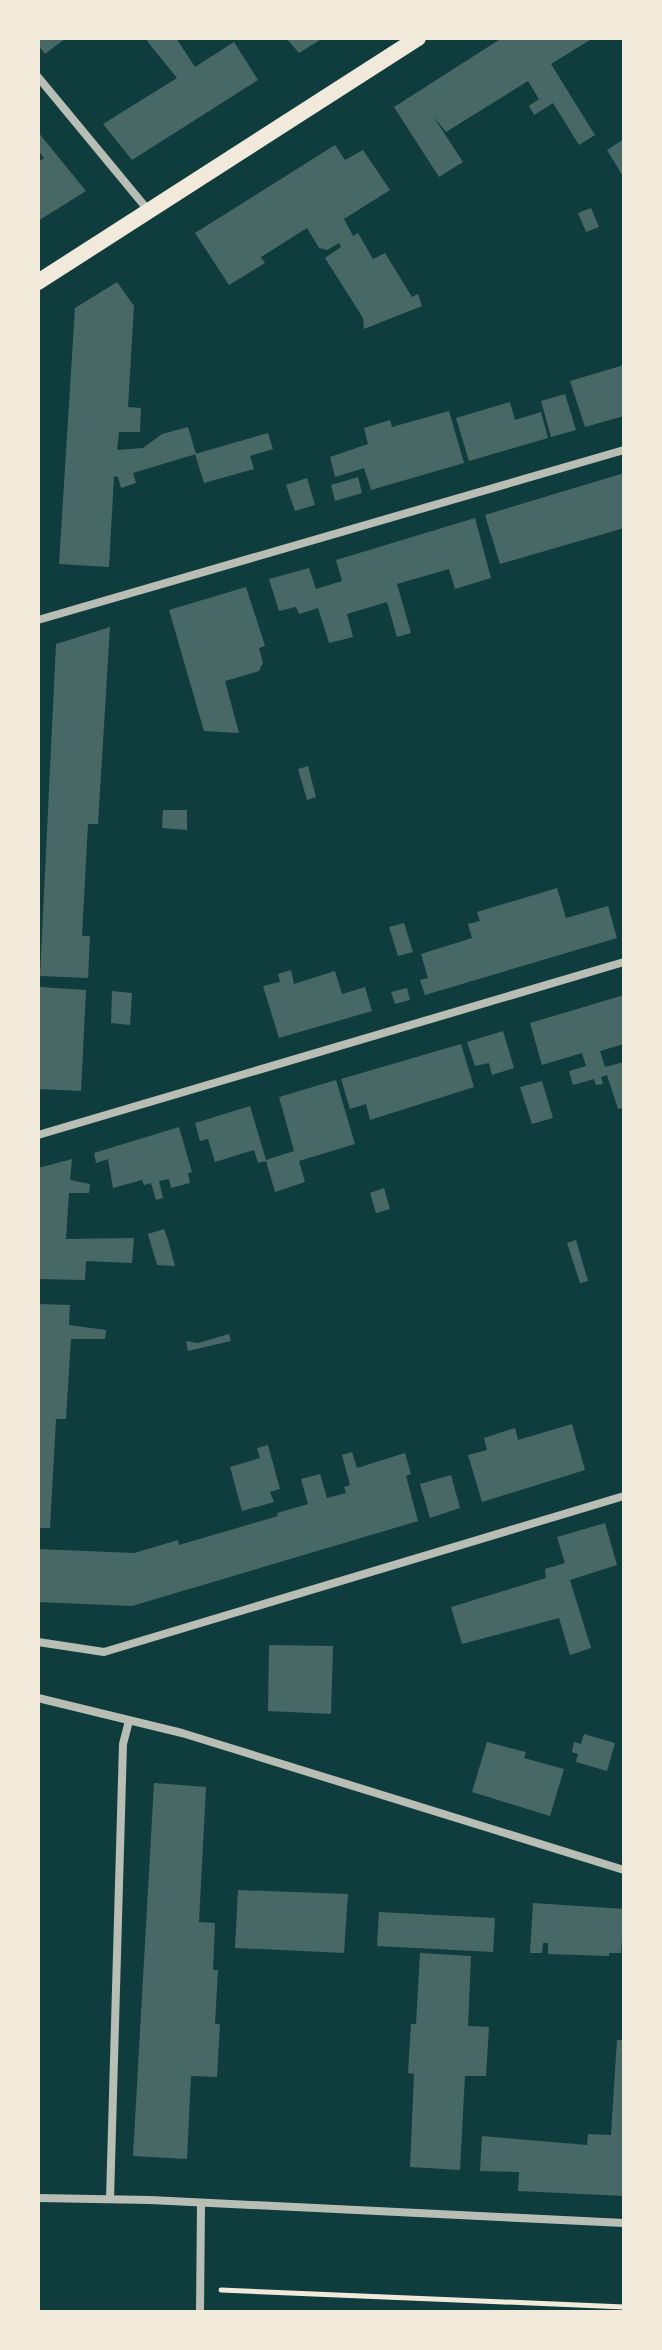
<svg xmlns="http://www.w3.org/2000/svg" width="662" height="2350" font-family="Ubuntu,sans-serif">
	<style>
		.building { fill: #486865 }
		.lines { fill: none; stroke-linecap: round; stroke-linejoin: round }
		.path { stroke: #f1e9da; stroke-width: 5 }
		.minor { stroke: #b8beb3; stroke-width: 8 }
		.secondary { stroke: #f1e9da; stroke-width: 16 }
	</style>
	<rect width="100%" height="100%" fill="#0f3d3e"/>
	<g class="building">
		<path d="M38 38H66L45 54 38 45Z"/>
		<path d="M152 38H176L195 67 234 42 258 80 132 160 103 124 177 78 147 41Z"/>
		<path d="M286 38H323L299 53Z"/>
		<path d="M502 38H593L551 64 595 135 579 145 553 103 534 115 529 106 539 99 528 81 446 132 433 116 463 162 439 177 394 107Z"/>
		<path d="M38 132 86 191 38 221V162L44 158 38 150Z"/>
		<path d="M624 139V178L607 150Z"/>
		<path d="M335 145 345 160 363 150 390 190 344 219 353 236 358 233 373 259 385 253 412 297 418 294 422 306 364 329 363 318 325 258 341 247 339 243 327 250 319 248 307 228 261 257 265 263 229 285 195 233Z"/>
		<path d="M591 208 599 227 586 232 578 213Z"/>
		<path d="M117 282 134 306 128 407 141 408 140 432H119L117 450 143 448 162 434 188 427 196 454 133 473 136 483 121 488 118 477 114 476 109 567 59 564 75 308Z"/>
		<path d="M624 365V416L585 427 570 381Z"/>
		<path d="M565 394 576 430 551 437 541 401Z"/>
		<path d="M510 402 515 420 541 412 548 438 469 461 456 418Z"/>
		<path d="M449 411 464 463 371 490 364 468 335 477 330 457 368 444 364 428 390 420 392 427Z"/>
		<path d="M268 433 273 449 250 456 254 469 204 483 195 454Z"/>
		<path d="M624 473V528L500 564 485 515Z"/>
		<path d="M358 477 362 493 335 501 331 485Z"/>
		<path d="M307 478 315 505 295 511 286 485Z"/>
		<path d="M475 518 491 578 455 589 449 569 397 584 411 633 397 637 387 602 347 614 353 637 329 643 318 608 299 614 296 607 279 611 269 579 309 568 316 589 342 581 336 560Z"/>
		<path d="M246 587 265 646 259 648 263 663 259 671 225 681 239 733 204 731 169 610Z"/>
		<path d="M110 627 98 824H88L82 936H90L88 978 40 976 56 644Z"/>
		<path d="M308 766 316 797 307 800 298 769Z"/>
		<path d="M163 810H187V830L162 828Z"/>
		<path d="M557 888 566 918 608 906 617 938 425 995 420 980 428 978 421 954 472 938 468 924 480 921 477 912Z"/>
		<path d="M404 923 413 952 398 956 389 927Z"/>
		<path d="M291 970 294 984 335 971 342 994 365 987 372 1011 279 1038 263 986 280 982 278 974Z"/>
		<path d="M40 987 86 990 81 1091 38 1089Z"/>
		<path d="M407 988 410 1000 395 1004 391 992Z"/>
		<path d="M112 991 132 993 130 1025 111 1023Z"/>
		<path d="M624 995V1044L600 1051 605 1067 624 1062V1108L618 1109 607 1075 601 1077 603 1084 596 1085 594 1079 573 1085 569 1071 586 1066 582 1053 542 1065 530 1023Z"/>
		<path d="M503 1031 514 1068 492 1075 489 1063 475 1066 467 1042Z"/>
		<path d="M461 1044 474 1087 370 1120 366 1104 350 1109 341 1079Z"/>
		<path d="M336 1080 355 1144 299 1161 305 1182 275 1192 266 1161 258 1163 254 1150 215 1162 208 1139 200 1141 195 1123 250 1106 266 1160 294 1151 279 1097Z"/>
		<path d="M542 1081 553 1118 532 1124 520 1087Z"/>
		<path d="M179 1127 192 1172 188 1173 190 1183 171 1188 169 1179 159 1181 163 1198 156 1200 151 1183 144 1185 142 1180 113 1188 108 1159 96 1163 94 1153Z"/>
		<path d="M72 1159 70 1180 90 1184 89 1193H69L66 1239 134 1238 132 1263 86 1261 85 1280 38 1279V1168Z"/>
		<path d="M384 1188 390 1209 376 1213 370 1193Z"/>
		<path d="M164 1229 168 1240 175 1266 157 1265 148 1234Z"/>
		<path d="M576 1240 588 1281 580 1283 567 1243Z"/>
		<path d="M38 1304 70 1305 69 1325 106 1330 105 1339H71L66 1419H56L50 1528H38Z"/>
		<path d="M229 1334 231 1341 188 1351 186 1341 198 1343Z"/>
		<path d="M572 1424 585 1470 482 1502 468 1455 487 1450 484 1438 515 1428 518 1440Z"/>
		<path d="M268 1445 280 1489 270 1492 274 1502 242 1511 230 1467 260 1458 257 1448Z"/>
		<path d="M352 1452 357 1468 405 1453 411 1474 406 1476 418 1521 132 1606 38 1602V1549L134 1553 178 1540 179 1545 278 1516 277 1513 308 1504 301 1479 320 1474 327 1498 346 1493 344 1487 350 1485 342 1455Z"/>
		<path d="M451 1475 460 1508 430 1518 420 1484Z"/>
		<path d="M605 1523 617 1565 570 1580 591 1648 570 1655 559 1618 462 1644 451 1607 546 1578 545 1569 565 1563 557 1537Z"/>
		<path d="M269 1645 333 1646 331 1714 268 1711Z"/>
		<path d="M584 1734 615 1743 607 1771 576 1762 578 1754 572 1752 574 1742 581 1744Z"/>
		<path d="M487 1742 526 1752 524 1758 564 1769 550 1816 472 1792Z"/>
		<path d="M154 1783 206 1787 199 1922 215 1923 213 1970H218L215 2024H220L217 2077 191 2076 187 2159 133 2156Z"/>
		<path d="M238 1890 348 1894 344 1953 235 1948Z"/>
		<path d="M533 1903 624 1909 621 1953H609V1956L548 1954V1943H543L542 1953H530Z"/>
		<path d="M379 1912 495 1918 493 1952 377 1946Z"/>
		<path d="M420 1953 471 1956 468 2026 489 2027 486 2076H465L460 2170 410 2167 414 2074 408 2073 411 2024H416Z"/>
		<path d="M617 2040H624V2196L518 2191 519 2172 480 2171 482 2136 587 2145 588 2134 611 2135Z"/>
	</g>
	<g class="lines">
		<path class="path" d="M221 2290 624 2307"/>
		<g class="minor">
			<path d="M38 77 148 210"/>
			<path d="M38 620 624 450"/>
			<path d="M38 1135 624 962"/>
			<path d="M38 1642 104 1652 624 1496"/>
			<path d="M38 1698 182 1733 624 1870"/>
			<path d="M38 2198 150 2200 624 2223"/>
			<path d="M110 2199 123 1744 129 1721"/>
			<path d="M200 2312 201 2203"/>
		</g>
		<path class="secondary" d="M38 282 418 38"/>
	</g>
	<rect width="662" height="2350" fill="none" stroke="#f1e9da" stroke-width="80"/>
</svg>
